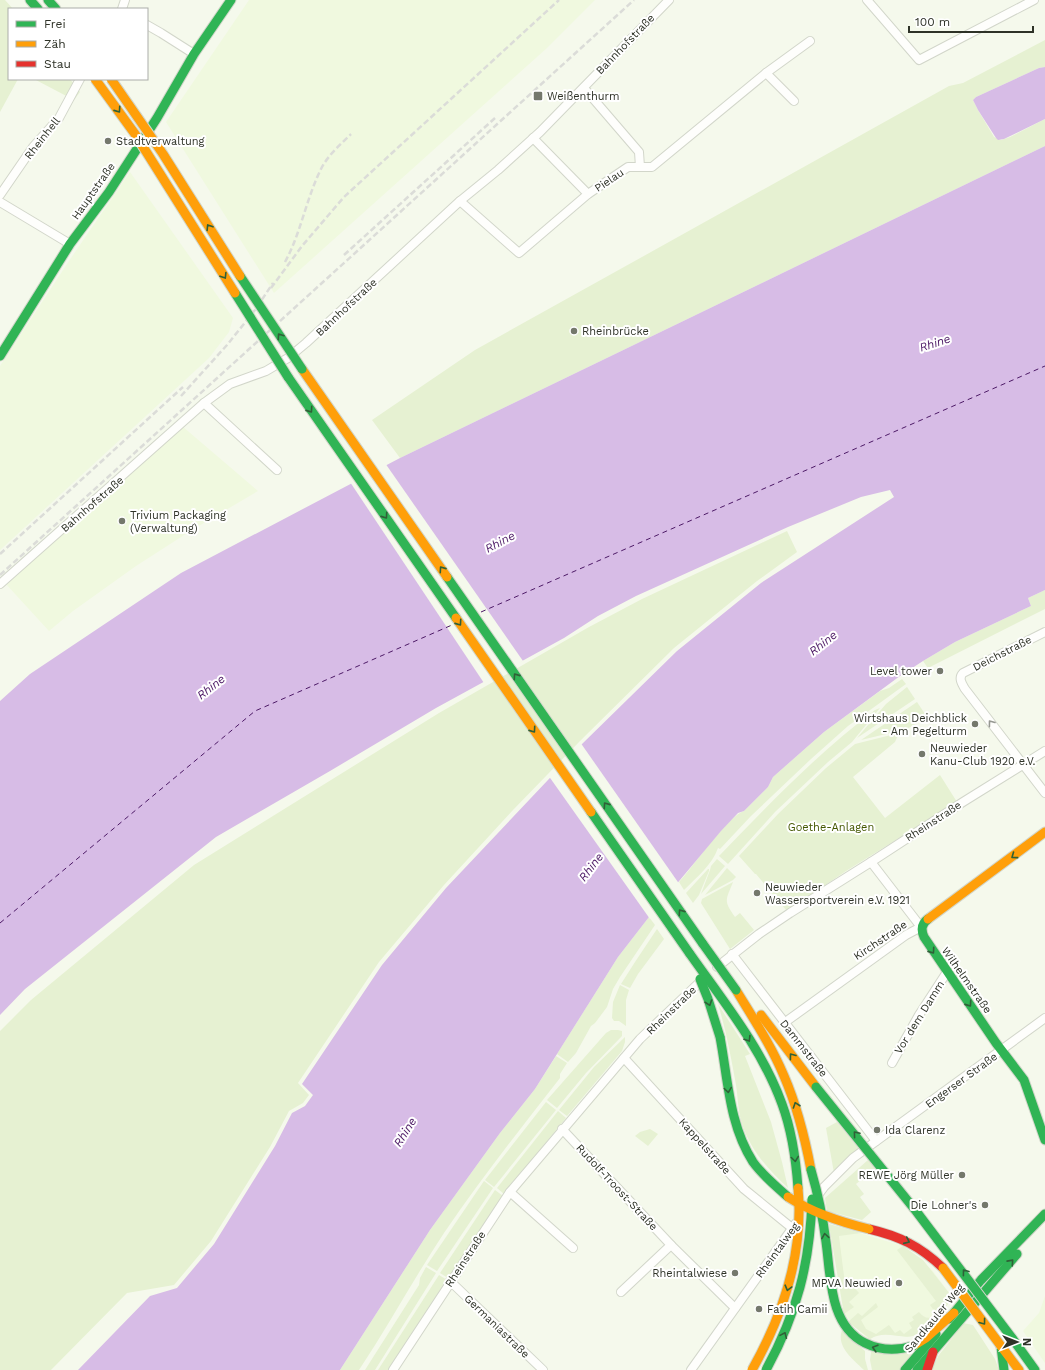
<svg xmlns="http://www.w3.org/2000/svg" width="1045" height="1370" font-family="'Work Sans',sans-serif">
	<style>
		.built { fill: #f0f9df }
		.green { fill: #e6f1d2 }
		.water { fill: #d7bce6 }
		.pier { fill: #f5f9ec }
		.lines { fill: none; stroke-linecap: round; stroke-linejoin: round }
		.ferry { stroke: #4d1a66; stroke-width: 1; stroke-dasharray: 5 4; stroke-linecap: butt }
		.street-casing { stroke: #d2d6ca; stroke-width: 10 }
		.fast-casing { stroke: #d2d6ca; stroke-width: 11 }
		.slow-casing { stroke: #d2d6ca; stroke-width: 11 }
		.jam-casing { stroke: #d2d6ca; stroke-width: 11 }
		.street { stroke: #fefefc; stroke-width: 8 }
		.fast { stroke: #30b455; stroke-width: 9 }
		.slow { stroke: #ff9f0a; stroke-width: 9 }
		.jam { stroke: #e5322d; stroke-width: 9 }
		.rail { stroke: #dbdcd8; stroke-width: 2.5; stroke-dasharray: 6 3; stroke-linecap: butt }
		.fast-bridge-casing { stroke: #d2d6ca; stroke-width: 11; stroke-linecap: butt }
		.slow-bridge-casing { stroke: #d2d6ca; stroke-width: 11; stroke-linecap: butt }
		.fast-bridge { stroke: #30b455; stroke-width: 9 }
		.slow-bridge { stroke: #ff9f0a; stroke-width: 9 }
		.oneway { stroke: #2f6037 }
		.oneway2 { stroke: #969892 }
		.poi-dot { fill: #74786c; stroke: #fff; stroke-width: 1.5 }
		.labels { text-anchor: middle; stroke-width: 4; stroke-linejoin: round; paint-order: stroke }
		.street-label { font-size: 11px; fill: #2e3227; stroke: #fff }
		.poi-label { font-size: 11px; fill: #2e3227; stroke: #fff; text-anchor: start }
		.park-label { font-size: 11px; fill: #455802; stroke: #fff }
		.water-label { font-size: 12px; font-style: italic; fill: #4d1a66; stroke: #fff }
	</style>
	<rect width="100%" height="100%" fill="#f5f9ec"/>
	<g class="built">
		<path d="M249 0H595L547 48 274 293 166 122Z"/>
		<path d="M130 172 233 318 229 332 209 358 0 550V366L71 258Z"/>
		<path d="M182 426 258 491 192 530 136 566 73 611 49 631 5 583Z"/>
		<path d="M829 1224 903 1246 932 1270 953 1298 934 1320 920 1333 912 1336 906 1337 893 1334H879L874 1336 869 1340 844 1314Z"/>
		<path d="M1045 1296V1363L1023 1331 1039 1313Z"/>
	</g>
	<g class="green">
		<path d="M0 0H5L13 9H9V79H18L0 112Z"/>
		<path d="M1045 40V67L1039 68 976 97 973 100 978 110 994 137 1001 140 1010 137 1045 119V146L400 458 372 420 475 350 949 86 963 83Z"/>
		<path d="M34 79H70L80 92 74 100Z"/>
		<path d="M787 531 797 552 757 581 674 648 580 741 513 810 444 885 379 962 298 1083 309 1095 303 1103 289 1111 270 1147 211 1241 174 1285 127 1293 51 1370H0V1031L31 1000 194 865 439 713 589 627 642 599Z"/>
		<path d="M1045 590V609L928 668 923 661 955 642 1031 606 1028 598Z"/>
		<path d="M902 679 906 684 848 726 811 759 751 816 720 849 718 848C712 865 697 877 684 890L679 882 685 875C696 862 730 815 744 811L768 787 773 777 824 732 880 691 889 688Z"/>
		<path d="M907 687 915 699 857 738 886 704Z"/>
		<path d="M917 702 927 717 907 729 861 740Z"/>
		<path d="M880 708 852 742 828 762 775 812 728 864 719 856C769 804 818 753 875 710Z"/>
		<path d="M899 733 895 742 853 777 885 818 940 775 957 802 846 871 787 911 756 874H755L739 856 778 814 826 768 855 744Z"/>
		<path d="M717 859 725 866 701 894 710 870 711 866Z"/>
		<path d="M727 868 736 877 733 880 705 895Z"/>
		<path d="M708 869H709V871L699 895 693 903 686 893Z"/>
		<path d="M733 882C726 900 723 900 735 917L740 913 754 930 730 949 701 903 702 899Z"/>
		<path d="M649 917 655 925 620 977 613 989 607 1007 595 1023 591 1026 576 1053 568 1062 557 1054 618 957Z"/>
		<path d="M657 929 664 939 638 974 630 988 621 984 635 962Z"/>
		<path d="M620 985 629 990 626 1000V1026L619 1021H614L612 1018 613 1002Z"/>
		<path d="M718 1004 750 1054 745 1056 771 1122 782 1162 788 1188C768 1169 751 1151 742 1124 738 1112 738 1097 736 1085 731 1057 726 1030 718 1004Z"/>
		<path d="M611 1030H618L622 1031V1036L586 1073 557 1108 547 1100 606 1033Z"/>
		<path d="M625 1037V1042L622 1051 567 1116 559 1110 594 1067Z"/>
		<path d="M556 1056 567 1063 560 1074V1078C520 1129 480 1180 444 1233 414 1278 389 1325 359 1370H340L430 1230 500 1133 535 1089Z"/>
		<path d="M546 1102 556 1110 494 1187 485 1180Z"/>
		<path d="M558 1111 566 1118 504 1194 497 1188Z"/>
		<path d="M837 1122 859 1149 834 1173 826 1128Z"/>
		<path d="M650 1129 658 1134 648 1146 635 1136 640 1132Z"/>
		<path d="M868 1160 875 1168 856 1184 864 1194 860 1197 871 1212 862 1220 827 1211 825 1198Z"/>
		<path d="M484 1181 493 1188 437 1271 427 1265Z"/>
		<path d="M495 1190 503 1196 448 1278 440 1273Z"/>
		<path d="M829 1224 861 1233 839 1236 845 1284 850 1283 859 1293 849 1302 854 1307 844 1314Z"/>
		<path d="M903 1246 923 1260 953 1298 938 1316 930 1305 936 1301 897 1250Z"/>
		<path d="M426 1267 436 1273 375 1370H365L419 1285 420 1278Z"/>
		<path d="M439 1275 447 1280 389 1370H378Z"/>
		<path d="M876 1303 878 1307 861 1320 866 1329 876 1334 889 1325 895 1333 900 1330 904 1334 912 1328 909 1323 914 1320 912 1317 919 1312C923 1317 927 1319 933 1317L934 1320C930 1324 925 1330 920 1333 905 1343 887 1328 870 1339L848 1322 858 1313 862 1316Z"/>
		<path d="M963 1323 973 1325 995 1359 999 1370H931L939 1355 953 1337Z"/>
		<path d="M842 1330 865 1351V1359L868 1370H864C853 1359 836 1347 842 1330Z"/>
		<path d="M921 1346 902 1370H872L870 1360 871 1352Z"/>
	</g>
	<g class="water">
		<path d="M1045 67V119L1004 139 998 140 996 138 978 110 973 100 976 97 1039 68Z"/>
		<path d="M1045 146V590L1028 598 1031 606 955 642 923 661 900 676 824 732 773 777 768 787 744 811 738 813 721 831 649 917 618 957 535 1089 500 1133 430 1230 340 1370H78L150 1296 177 1288 214 1244 275 1146 292 1113 305 1106 313 1095 302 1084 382 965 446 888 582 744 677 651 761 583 894 497 890 490 861 497 788 527 636 596 598 616 564 638 436 708 330 771 216 837 25 989 0 1015V701L30 674 181 573 400 458Z"/>
	</g>
	<g class="pier">
		<path d="M385 463 523 661 484 683 350 482Z"/>
		<path d="M580 742 680 885 650 919 548 775Z"/>
	</g>
	<g class="lines">
		<g class="ferry">
			<path d="M481 612 1045 366"/>
			<path d="M0 923 255 711 452 625"/>
		</g>
		<g class="street-casing">
			<g id="street">
				<path d="M867 0 919 60 1034 0"/>
				<path d="M122 9 125 0"/>
				<path d="M147 25 161 33 194 54"/>
				<path d="M766 73 794 101"/>
				<path d="M584 88 639 152 640 167"/>
				<path d="M533 138 588 194"/>
				<path d="M0 195 33 147 59 118 80 79"/>
				<path d="M460 201 519 253 588 194 628 167H652L766 73 810 41"/>
				<path d="M0 202 70 244"/>
				<path d="M204 403 277 470"/>
				<path d="M0 584 204 403 230 384 266 371 288 358 306 343 460 201 498 170 540 132 669 0"/>
				<path d="M1045 632 963 673C958 678 962 684 965 689L1045 793"/>
				<path d="M732 954 876 1141"/>
				<path d="M717 967 759 934 790 913 871 862 963 802 1045 751"/>
				<path d="M784 1023 906 935 921 927 871 862"/>
				<path d="M624 1058 744 1189 792 1228"/>
				<path d="M892 1063 919 1015 947 972"/>
				<path d="M562 1129 671 1245 735 1308"/>
				<path d="M510 1192 573 1248"/>
				<path d="M818 1195 824 1187 853 1158 1045 1018"/>
				<path d="M450 1281 543 1370"/>
				<path d="M621 1292 671 1245"/>
				<path d="M393 1370 510 1192 640 1039 702 980"/>
				<path d="M691 1370 796 1223"/>
			</g>
		</g>
		<g class="fast-casing">
			<g id="fast">
				<path d="M30 0 38 9"/>
				<path d="M48 0 56 9"/>
				<path d="M0 356 70 244 109 192 157 118 194 54 231 0"/>
				<path d="M288 377 456 618"/>
				<path d="M447 577 703 944"/>
				<path d="M591 812 690 954"/>
				<path d="M928 919C921 924 921 930 924 937L996 1043 1024 1080 1045 1140"/>
				<path d="M720 1037C728 1079 729 1125 753 1162 763 1176 776 1186 788 1197"/>
				<path d="M949 1319 981 1280 1045 1214"/>
				<path d="M1012 1338 1035 1370"/>
				<path d="M1001 1347 1004 1370"/>
				<path d="M905 1370 936 1334"/>
				<path d="M917 1370 1017 1254"/>
			</g>
		</g>
		<g class="slow-casing">
			<g id="slow">
				<path d="M302 369 447 577"/>
				<path d="M456 618 591 812"/>
				<path d="M928 919 1045 832"/>
				<path d="M736 990C753 1018 771 1045 784 1076 797 1106 805 1138 811 1170"/>
				<path d="M761 1015 816 1087"/>
				<path d="M913 1346 926 1338 954 1313"/>
				<path d="M1001 1346 1019 1370"/>
			</g>
		</g>
		<g class="jam-casing">
			<g id="jam">
				<path d="M869 1229C899 1236 920 1246 943 1268"/>
				<path d="M927 1370 933 1352"/>
			</g>
		</g>
		<use href="#street" class="street"/>
		<use href="#fast" class="fast"/>
		<use href="#slow" class="slow"/>
		<use href="#jam" class="jam"/>
		<g class="rail">
			<path d="M344 255 495 118"/>
			<path d="M285 262C301 233 306 199 321 169 328 155 340 145 351 134"/>
			<path d="M271 288 302 246 344 197 559 0"/>
			<path d="M181 396 227 345 255 310 273 283"/>
			<path d="M0 554 183 387"/>
			<path d="M0 575 634 0"/>
		</g>
		<g class="fast-bridge-casing">
			<g id="fast-bridge">
				<path d="M240 276 302 369"/>
				<path d="M235 293 288 377"/>
				<path d="M703 944 736 990"/>
				<path d="M690 954C724 1002 762 1049 782 1104 792 1131 796 1160 798 1188"/>
				<path d="M700 979 708 999 720 1037"/>
				<path d="M816 1087 916 1211 1012 1338"/>
				<path d="M811 1170C818 1194 823 1218 826 1242 831 1277 829 1325 865 1343 881 1351 896 1351 913 1346"/>
				<path d="M766 1370C797 1313 810 1264 812 1199"/>
			</g>
		</g>
		<g class="slow-bridge-casing">
			<g id="slow-bridge">
				<path d="M95 79 135 134 235 293"/>
				<path d="M111 79 163 154 240 276"/>
				<path d="M788 1197C813 1213 840 1222 869 1229"/>
				<path d="M943 1268 1001 1346"/>
				<path d="M752 1370C783 1315 804 1252 798 1188"/>
			</g>
		</g>
		<use href="#fast-bridge" class="fast-bridge"/>
		<use href="#slow-bridge" class="slow-bridge"/>
	</g>
	<defs><path id="oneway-chevron" d="M-2-3.5L2.5 0L-2 3.5" fill="none" stroke-width="1.6" stroke-linecap="round" stroke-linejoin="round"/></defs>
	<g class="oneway">
		<use href="#oneway-chevron" transform="translate(118 110) rotate(55)"/>
		<use href="#oneway-chevron" transform="translate(209 227) rotate(-122)"/>
		<use href="#oneway-chevron" transform="translate(224 276) rotate(58)"/>
		<use href="#oneway-chevron" transform="translate(280 336) rotate(-124)"/>
		<use href="#oneway-chevron" transform="translate(310 410) rotate(55)"/>
		<use href="#oneway-chevron" transform="translate(385 516) rotate(55)"/>
		<use href="#oneway-chevron" transform="translate(442 569) rotate(-125)"/>
		<use href="#oneway-chevron" transform="translate(459 623) rotate(55)"/>
		<use href="#oneway-chevron" transform="translate(516 676) rotate(-125)"/>
		<use href="#oneway-chevron" transform="translate(533 730) rotate(55)"/>
		<use href="#oneway-chevron" transform="translate(606 805) rotate(-125)"/>
		<use href="#oneway-chevron" transform="translate(1014 856) rotate(144)"/>
		<use href="#oneway-chevron" transform="translate(681 912) rotate(-125)"/>
		<use href="#oneway-chevron" transform="translate(932 951) rotate(55)"/>
		<use href="#oneway-chevron" transform="translate(709 1003) rotate(71)"/>
		<use href="#oneway-chevron" transform="translate(969 1004) rotate(55)"/>
		<use href="#oneway-chevron" transform="translate(748 1039) rotate(58)"/>
		<use href="#oneway-chevron" transform="translate(792 1056) rotate(-127)"/>
		<use href="#oneway-chevron" transform="translate(728 1090) rotate(82)"/>
		<use href="#oneway-chevron" transform="translate(796 1105) rotate(-109)"/>
		<use href="#oneway-chevron" transform="translate(856 1134) rotate(-130)"/>
		<use href="#oneway-chevron" transform="translate(795 1159) rotate(82)"/>
		<use href="#oneway-chevron" transform="translate(825 1236) rotate(-99)"/>
		<use href="#oneway-chevron" transform="translate(907 1241) rotate(24)"/>
		<use href="#oneway-chevron" transform="translate(1011 1262) rotate(-48)"/>
		<use href="#oneway-chevron" transform="translate(965 1272) rotate(-127)"/>
		<use href="#oneway-chevron" transform="translate(788 1288) rotate(105)"/>
		<use href="#oneway-chevron" transform="translate(983 1322) rotate(53)"/>
		<use href="#oneway-chevron" transform="translate(784 1335) rotate(-66)"/>
		<use href="#oneway-chevron" transform="translate(875 1348) rotate(-164)"/>
	</g>
	<use class="oneway2" href="#oneway-chevron" transform="translate(991 723) rotate(-127)"/>
	<g class="poi-dot">
		<rect x="533" y="91" width="10" height="10" rx="2"/>
		<circle cx="108" cy="141" r="4"/>
		<circle cx="574" cy="331" r="4"/>
		<circle cx="122" cy="521" r="4"/>
		<circle cx="940" cy="671" r="4"/>
		<circle cx="975" cy="724" r="4"/>
		<circle cx="922" cy="754" r="4"/>
		<circle cx="757" cy="893" r="4"/>
		<circle cx="877" cy="1130" r="4"/>
		<circle cx="962" cy="1175" r="4"/>
		<circle cx="985" cy="1205" r="4"/>
		<circle cx="735" cy="1273" r="4"/>
		<circle cx="899" cy="1283" r="4"/>
		<circle cx="759" cy="1309" r="4"/>
	</g>
	<g class="labels">
		<g class="street-label">
			<text transform="translate(625 44) rotate(-46)" y="4">Bahnhofstraße</text>
			<text transform="translate(42 138) rotate(-52)" y="4">Rheinhell</text>
			<text transform="translate(609 180) rotate(-34)" y="4">Pielau</text>
			<text transform="translate(93 191) rotate(-55)" y="4">Hauptstraße</text>
			<text transform="translate(346 307) rotate(-43)" y="4">Bahnhofstraße</text>
			<text transform="translate(92 504) rotate(-41)" y="4">Bahnhofstraße</text>
			<text transform="translate(1002 653) rotate(-27)" y="4">Deichstraße</text>
			<text transform="translate(933 821) rotate(-33)" y="4">Rheinstraße</text>
			<text transform="translate(880 940) rotate(-34)" y="4">Kirchstraße</text>
			<text transform="translate(967 980) rotate(55)" y="4">Wilhelmstraße</text>
			<text transform="translate(671 1010) rotate(-44)" y="4">Rheinstraße</text>
			<text transform="translate(919 1017) rotate(-58)" y="4">Vor dem Damm</text>
			<text transform="translate(804 1048) rotate(52)" y="4">Dammstraße</text>
			<text transform="translate(961 1080) rotate(-36)" y="4">Engerser Straße</text>
			<text transform="translate(705 1146) rotate(48)" y="4">Kappelstraße</text>
			<text transform="translate(617 1187) rotate(47)" y="4">Rudolf-Troost-Straße</text>
			<text transform="translate(777 1250) rotate(-54)" y="4">Rheintalweg</text>
			<text transform="translate(465 1259) rotate(-57)" y="4">Rheinstraße</text>
			<text transform="translate(934 1318) rotate(-50)" y="4">Sandkauler Weg</text>
			<text transform="translate(497 1326) rotate(44)" y="4">Germaniastraße</text>
		</g>
		<g class="poi-label">
			<text x="547" y="100">Weißenthurm</text>
			<text x="116" y="145">Stadtverwaltung</text>
			<text x="582" y="335">Rheinbrücke</text>
			<text x="130" y="519">Trivium Packaging<tspan x="130" dy="13">(Verwaltung)</tspan></text>
			<text x="932" y="675" text-anchor="end">Level tower</text>
			<text x="967" y="722" text-anchor="end">Wirtshaus Deichblick<tspan x="967" dy="13">- Am Pegelturm</tspan></text>
			<text x="930" y="752">Neuwieder<tspan x="930" dy="13">Kanu-Club 1920 e.V.</tspan></text>
			<text x="765" y="891">Neuwieder<tspan x="765" dy="13">Wassersportverein e.V. 1921</tspan></text>
			<text x="885" y="1134">Ida Clarenz</text>
			<text x="954" y="1179" text-anchor="end">REWE Jörg Müller</text>
			<text x="977" y="1209" text-anchor="end">Die Lohner's</text>
			<text x="727" y="1277" text-anchor="end">Rheintalwiese</text>
			<text x="891" y="1287" text-anchor="end">MPVA Neuwied</text>
			<text x="767" y="1313">Fatih Camii</text>
		</g>
		<g class="park-label">
			<text x="831" y="831">Goethe-Anlagen</text>
		</g>
		<g class="water-label">
			<text transform="translate(935 343) rotate(-18)" y="4">Rhine</text>
			<text transform="translate(500 542) rotate(-28)" y="4">Rhine</text>
			<text transform="translate(823 643) rotate(-38)" y="4">Rhine</text>
			<text transform="translate(211 687) rotate(-38)" y="4">Rhine</text>
			<text transform="translate(591 867) rotate(-53)" y="4">Rhine</text>
			<text transform="translate(405 1132) rotate(-58)" y="4">Rhine</text>
		</g>
	</g>
	<rect x="8" y="8" width="140" height="72" fill="#ffffff" stroke="#abada9"/>
	<rect x="16" y="21" width="20" height="6" fill="#30b455" stroke="#abada9"/>
	<text x="44" y="28" font-size="12" fill="#2e3227">Frei</text>
	<rect x="16" y="41" width="20" height="6" fill="#ff9f0a" stroke="#abada9"/>
	<text x="44" y="48" font-size="12" fill="#2e3227">Zäh</text>
	<rect x="16" y="61" width="20" height="6" fill="#e5322d" stroke="#abada9"/>
	<text x="44" y="68" font-size="12" fill="#2e3227">Stau</text>
	<g transform="translate(1017 1342) rotate(90)" stroke="#ffffff" stroke-width="3" paint-order="stroke">
	<path d="M0-3L7 15L0 10L-7 15Z" fill="#2e3227"/>
	<text y="-6" font-size="11" font-weight="bold" text-anchor="middle" fill="#2e3227">N</text>
	</g>
	<path d="M909 26v6h124v-6" fill="none" stroke="#2e3227" stroke-width="2"/>
	<text x="915" y="26" font-size="12" fill="#2e3227" stroke="#ffffff" stroke-width="3" paint-order="stroke">100 m</text>
</svg>
